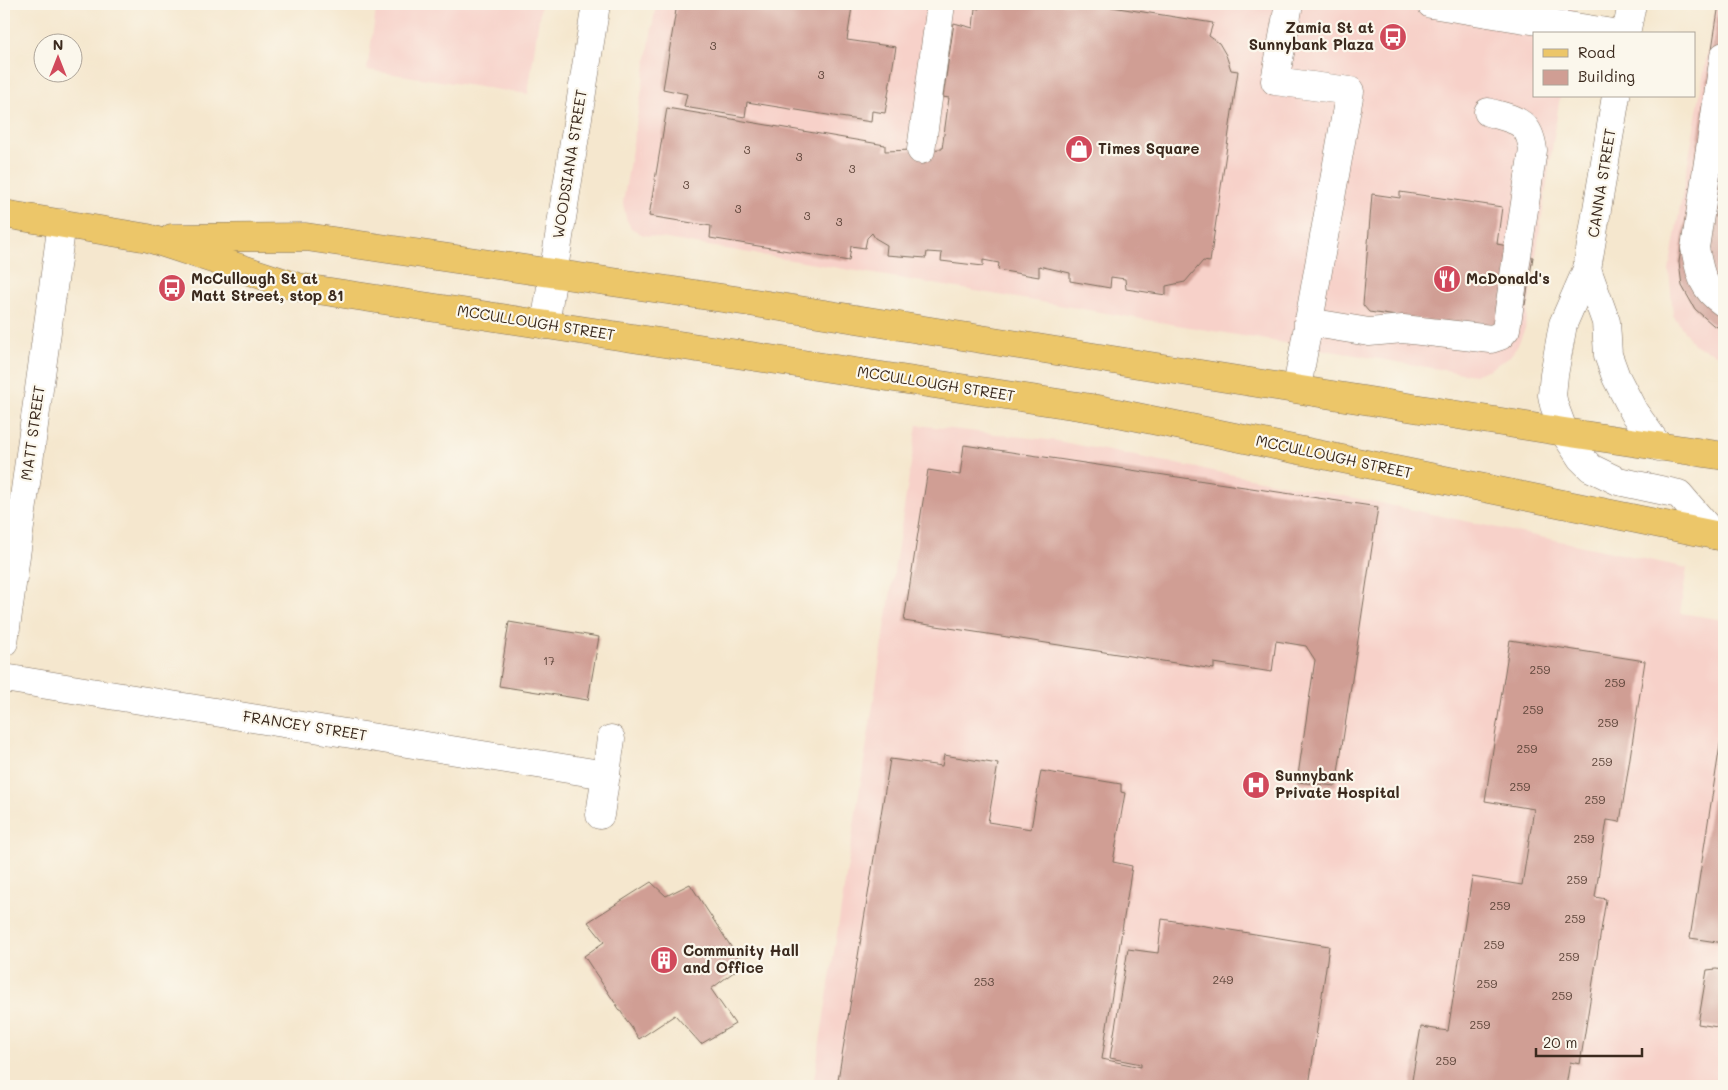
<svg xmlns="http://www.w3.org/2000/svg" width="1728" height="1090" font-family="Mali,sans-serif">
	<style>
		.built { fill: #f7d1c9 }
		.building { fill: #d09e94 }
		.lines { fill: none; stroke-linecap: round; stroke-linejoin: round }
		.minor-casing { stroke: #7c6c5c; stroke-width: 29 }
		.major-casing { stroke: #7c6c5c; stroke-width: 29 }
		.minor { stroke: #fff; stroke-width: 28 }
		.major { stroke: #ecc669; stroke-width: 28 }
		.labels { text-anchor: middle; stroke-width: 4.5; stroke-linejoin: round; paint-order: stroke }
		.number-label { font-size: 12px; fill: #60473c }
		.poi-label { font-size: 15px; font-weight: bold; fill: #3b2a1e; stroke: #fbf7ec; text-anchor: start }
		.street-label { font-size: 15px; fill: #3b2a1e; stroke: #fbf7ec }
	</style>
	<rect width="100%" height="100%" fill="#fbf7ec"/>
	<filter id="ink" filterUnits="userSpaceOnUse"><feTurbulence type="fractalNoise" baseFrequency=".02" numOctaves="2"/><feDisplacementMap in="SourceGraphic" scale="10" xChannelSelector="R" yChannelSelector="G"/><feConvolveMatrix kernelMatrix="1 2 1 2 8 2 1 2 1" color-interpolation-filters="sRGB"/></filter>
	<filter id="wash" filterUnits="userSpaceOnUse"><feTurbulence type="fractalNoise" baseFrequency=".0096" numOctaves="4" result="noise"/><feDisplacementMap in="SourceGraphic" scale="20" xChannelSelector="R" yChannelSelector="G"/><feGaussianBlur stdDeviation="1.12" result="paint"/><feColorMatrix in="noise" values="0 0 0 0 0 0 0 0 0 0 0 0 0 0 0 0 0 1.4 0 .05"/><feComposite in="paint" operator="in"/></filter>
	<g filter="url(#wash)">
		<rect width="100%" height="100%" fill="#f5e7ce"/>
		<g class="built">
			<path d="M377 4H541L528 94 367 70Z"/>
			<path d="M656 4H1575L1570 34H1534V96H1560L1525 328 1517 347 1510 356 1490 369 1474 375 643 235 631 228 626 218 623 203Z"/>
			<path d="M1716 4H1724V357L1694 345 1673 315 1669 270Z"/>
			<path d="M917 425 1057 441 1380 503 1687 568 1680 613 1724 620V1086H813Z"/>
		</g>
		<g id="blocks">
			<g class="building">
				<path d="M677 4H830L852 7 847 40 896 47 885 113 872 111 871 122 747 102 745 117 684 107 687 94 663 89Z"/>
				<path d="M979 4H1093L1213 23 1209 36 1219 43 1226 55 1231 70 1238 71 1210 262 1203 261 1185 282 1166 286V295L1126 289 1125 279 1111 277 1110 288 1070 281V273L1039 266V277L998 270 999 263 983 260V266L941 261 942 253 927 252 926 258 886 255 887 245 875 238 872 233 867 238 865 248 851 246 849 261 710 238 711 226 649 216 667 108 885 145V151L942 149 949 98 943 97 954 23 973 28 975 8 979 9Z"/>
				<path d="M1719 4H1724V330L1713 325 1695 309 1682 286 1679 262Z"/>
				<path d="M1400 192 1502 207 1497 244 1513 247 1512 254 1533 257 1525 305 1504 302 1500 331 1369 312 1363 305 1372 194 1400 198Z"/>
				<path d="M964 445 1378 507 1336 786 1297 782 1315 660 1306 646 1276 641 1272 672 1214 663V669L904 621 928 470 960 475Z"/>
				<path d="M509 622 599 637 588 700 499 686Z"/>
				<path d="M1510 640 1645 661 1620 822 1607 820 1595 897 1606 899 1580 1064 1570 1062 1566 1086H1411L1421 1027 1448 1031 1472 877 1522 885 1534 809 1485 801Z"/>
				<path d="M1723 726H1724V943L1690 938Z"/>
				<path d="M944 755 998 764 988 822 1031 829 1041 771 1121 784V792L1125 793 1113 862 1132 866 1102 1059 1141 1067V1064L1110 1058 1128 949 1158 953 1162 919 1329 946 1309 1086H837L890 759 942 766Z"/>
				<path d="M651 882 666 896 690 884 743 965 711 989 735 1024 701 1044 675 1015 639 1039 584 956 604 942 588 922Z"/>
				<path d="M1716 969 1724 970V1028L1698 1024 1707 970Z"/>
			</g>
		</g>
	</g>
	<g filter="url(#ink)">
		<use href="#blocks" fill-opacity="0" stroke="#7c6c5c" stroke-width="1"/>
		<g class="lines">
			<g class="minor-casing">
				<g id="minor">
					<path d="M1289 4 1275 81 1350 91 1297 388"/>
					<path d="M1431 4 1619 34"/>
					<path d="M1626 34 1632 4"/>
					<path d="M1724 56 1695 248C1700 274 1702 288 1724 303"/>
					<path d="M1616 96 1587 269 1563 324 1554 375 1552 395 1554 405 1564 432 1581 458 1591 468 1618 481 1679 494 1714 535"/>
					<path d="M921 150 941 4"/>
					<path d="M1587 269 1606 322 1608 355 1616 377 1634 412 1659 447"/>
					<path d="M1308 322 1369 332 1403 329 1491 339 1500 336 1506 329 1533 150C1529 119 1514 120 1488 112"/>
					<path d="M545 325 596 4"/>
					<path d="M4 642 62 223"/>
					<path d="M4 678 606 775"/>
					<path d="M600 815 611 739"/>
				</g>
			</g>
			<g class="major-casing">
				<g id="major">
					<path d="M4 214 148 238 298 287 1098 409 1724 537"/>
					<path d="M172 238 306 237 749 302 1564 432 1724 456"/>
				</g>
			</g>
			<use href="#minor" class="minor"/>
			<use href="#major" class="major"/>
		</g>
	</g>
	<defs>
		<g id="bus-disc" transform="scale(1.4375)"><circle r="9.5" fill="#d1495b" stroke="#fbf7ec"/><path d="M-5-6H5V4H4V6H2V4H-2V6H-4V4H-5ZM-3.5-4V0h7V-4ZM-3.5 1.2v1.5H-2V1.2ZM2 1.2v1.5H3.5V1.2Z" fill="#fff"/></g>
		<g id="shop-disc" transform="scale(1.4375)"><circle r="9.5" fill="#d1495b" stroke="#fbf7ec"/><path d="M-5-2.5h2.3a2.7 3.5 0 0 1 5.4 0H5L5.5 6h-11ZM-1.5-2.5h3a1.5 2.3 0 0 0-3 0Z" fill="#fff"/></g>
		<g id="restaurant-disc" transform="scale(1.4375)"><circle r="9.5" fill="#d1495b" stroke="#fbf7ec"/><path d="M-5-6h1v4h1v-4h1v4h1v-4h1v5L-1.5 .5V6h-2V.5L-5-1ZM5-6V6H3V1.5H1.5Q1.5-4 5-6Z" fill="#fff"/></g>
		<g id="hospital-disc" transform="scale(1.4375)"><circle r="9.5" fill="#d1495b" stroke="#fbf7ec"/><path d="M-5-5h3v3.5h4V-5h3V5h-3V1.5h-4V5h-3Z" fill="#fff"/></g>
		<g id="building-disc" transform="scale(1.4375)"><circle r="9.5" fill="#d1495b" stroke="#fbf7ec"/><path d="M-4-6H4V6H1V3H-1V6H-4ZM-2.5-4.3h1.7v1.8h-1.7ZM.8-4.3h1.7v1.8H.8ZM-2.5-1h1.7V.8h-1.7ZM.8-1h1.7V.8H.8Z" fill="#fff"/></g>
	</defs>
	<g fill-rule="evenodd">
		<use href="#bus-disc" x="1393" y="37"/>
		<use href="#shop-disc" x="1079" y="149"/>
		<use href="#restaurant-disc" x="1447" y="279"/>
		<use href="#bus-disc" x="172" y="288"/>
		<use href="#hospital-disc" x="1256" y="785"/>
		<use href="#building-disc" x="664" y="960"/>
	</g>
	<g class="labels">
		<g class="number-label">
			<text x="713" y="50">3</text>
			<text x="821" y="79">3</text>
			<text x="747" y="154">3</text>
			<text x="799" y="161">3</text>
			<text x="852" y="173">3</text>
			<text x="686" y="189">3</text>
			<text x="738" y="213">3</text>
			<text x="807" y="220">3</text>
			<text x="839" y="226">3</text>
			<text x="549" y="665">17</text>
			<text x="1540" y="674">259</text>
			<text x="1615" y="687">259</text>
			<text x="1533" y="714">259</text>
			<text x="1608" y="727">259</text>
			<text x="1527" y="753">259</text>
			<text x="1602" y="766">259</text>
			<text x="1520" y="791">259</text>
			<text x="1595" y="804">259</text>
			<text x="1584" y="843">259</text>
			<text x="1577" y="884">259</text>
			<text x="1500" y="910">259</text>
			<text x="1575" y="923">259</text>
			<text x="1494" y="949">259</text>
			<text x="1569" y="961">259</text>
			<text x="1223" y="984">249</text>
			<text x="984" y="986">253</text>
			<text x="1487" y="988">259</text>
			<text x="1562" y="1000">259</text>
			<text x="1480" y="1029">259</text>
			<text x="1446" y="1065">259</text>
		</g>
		<g class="poi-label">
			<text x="1374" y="33" text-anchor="end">Zamia St at<tspan x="1374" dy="17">Sunnybank Plaza</tspan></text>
			<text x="1098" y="154">Times Square</text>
			<text x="191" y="284">McCullough St at<tspan x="191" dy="17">Matt Street, stop 81</tspan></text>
			<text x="1466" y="284">McDonald's</text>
			<text x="1275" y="781">Sunnybank<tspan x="1275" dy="17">Private Hospital</tspan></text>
			<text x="683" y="956">Community Hall<tspan x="683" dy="17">and Office</tspan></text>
		</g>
		<g class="street-label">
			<text transform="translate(570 164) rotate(-81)" y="5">WOODSIANA STREET</text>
			<text transform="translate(1602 183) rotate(-81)" y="5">CANNA STREET</text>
			<text transform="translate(536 323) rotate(9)" y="5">MCCULLOUGH STREET</text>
			<text transform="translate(936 384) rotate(9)" y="5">MCCULLOUGH STREET</text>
			<text transform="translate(33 433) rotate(-82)" y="5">MATT STREET</text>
			<text transform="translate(1334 457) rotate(12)" y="5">MCCULLOUGH STREET</text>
			<text transform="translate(305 726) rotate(9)" y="5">FRANCEY STREET</text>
		</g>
	</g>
	<rect width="1728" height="1090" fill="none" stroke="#fbf7ec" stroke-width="20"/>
	<rect x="1533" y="32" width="162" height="65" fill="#fbf7ec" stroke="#aea59a"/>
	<rect x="1543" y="49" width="25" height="8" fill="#ecc669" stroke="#aea59a"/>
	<text x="1578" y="58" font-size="15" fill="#3b2a1e">Road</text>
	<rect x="1543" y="70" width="25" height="15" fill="#d09e94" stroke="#aea59a"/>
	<text x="1578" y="82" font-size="15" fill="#3b2a1e">Building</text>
	<g transform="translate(58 58)"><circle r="24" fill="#fbf7ec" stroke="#aea59a"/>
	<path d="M0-4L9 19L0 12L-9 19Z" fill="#d1495b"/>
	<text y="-8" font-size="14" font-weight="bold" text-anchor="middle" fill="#3b2a1e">N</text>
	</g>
	<path d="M1536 1048v8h106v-8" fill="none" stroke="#3b2a1e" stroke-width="2.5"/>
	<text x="1543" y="1048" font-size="15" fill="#3b2a1e" stroke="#fbf7ec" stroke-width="4" paint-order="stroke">20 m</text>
</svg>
